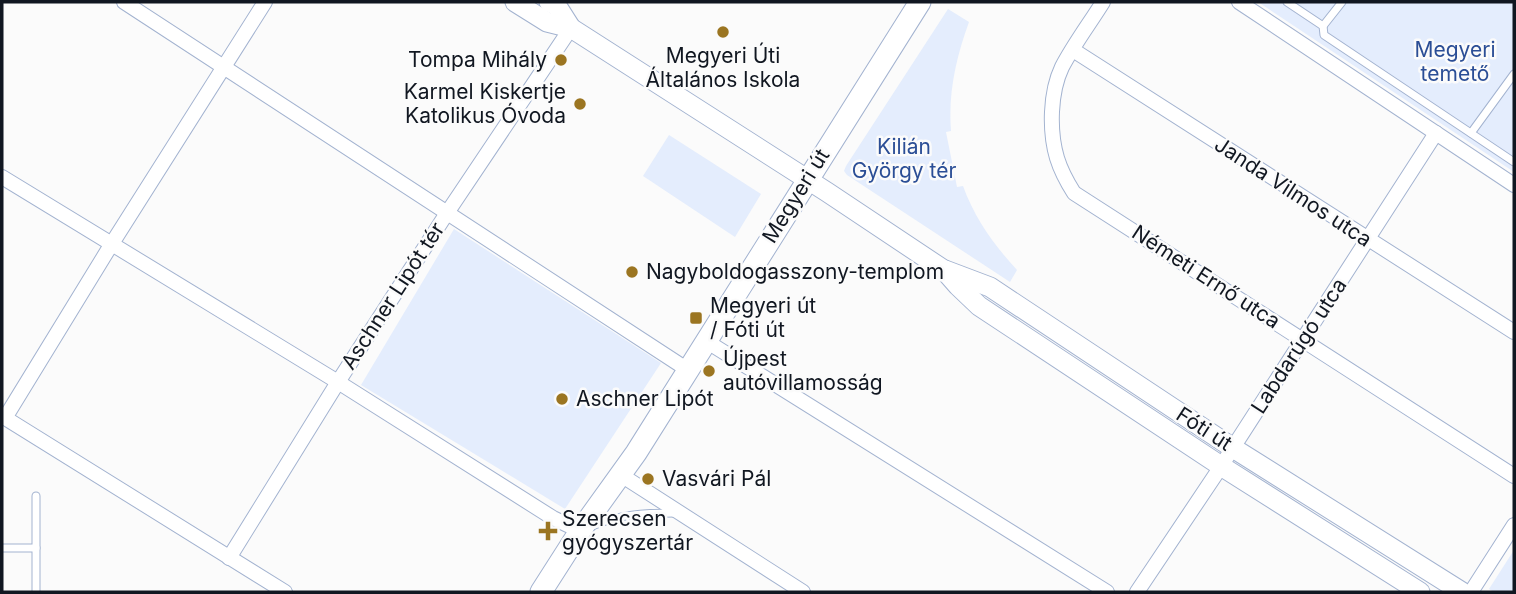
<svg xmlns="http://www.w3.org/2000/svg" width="1516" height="594" font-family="Inter,sans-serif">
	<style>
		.green { fill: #e4edfd }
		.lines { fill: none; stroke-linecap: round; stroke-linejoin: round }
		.service-casing { stroke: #a3b3d0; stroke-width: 9 }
		.minor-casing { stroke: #a3b3d0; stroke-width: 16 }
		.tertiary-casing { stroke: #a3b3d0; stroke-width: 21 }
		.secondary-casing { stroke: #a3b3d0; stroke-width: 23 }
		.service { stroke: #fff; stroke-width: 7 }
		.minor { stroke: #fff; stroke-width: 14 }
		.tertiary { stroke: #fff; stroke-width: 19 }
		.secondary { stroke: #fff; stroke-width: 21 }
		.poi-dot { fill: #9b7521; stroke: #fbfbfb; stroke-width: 2.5 }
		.labels { text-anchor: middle; stroke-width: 5; stroke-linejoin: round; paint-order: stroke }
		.park-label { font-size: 21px; fill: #2b4e96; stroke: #fbfbfb }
		.poi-label { font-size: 21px; fill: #111721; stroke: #fbfbfb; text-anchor: start }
		.street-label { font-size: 21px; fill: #111721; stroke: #fbfbfb }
	</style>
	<rect width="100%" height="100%" fill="#fbfbfb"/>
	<g class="green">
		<path d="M1258 2H1514V172Z"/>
		<path d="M948 9 969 22C956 58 948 93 951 131L946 132 957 187 963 186C975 219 994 245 1017 270L1010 282 847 175 844 171 846 166Z"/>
		<path d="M669 135 761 194 735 237 643 176Z"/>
		<path d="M454 229 661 363 565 509 361 385Z"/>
		<path d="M1514 550V592H1494L1489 589Z"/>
	</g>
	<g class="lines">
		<g class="service-casing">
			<g id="service">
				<path d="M1287 2 1323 26 1324 35 1514 162"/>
				<path d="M1323 26 1342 2"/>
				<path d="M1471 133 1514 74"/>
				<path d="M36 496V592"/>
				<path d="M590 527C619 514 644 513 675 513"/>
				<path d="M2 548H36"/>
			</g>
		</g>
		<g class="minor-casing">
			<g id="minor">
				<path d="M124 2 688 370"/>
				<path d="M1103 2C1090 23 1074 44 1062 67 1050 92 1049 131 1057 158 1061 171 1067 182 1074 193L1514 476"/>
				<path d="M1239 2 1514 185"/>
				<path d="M1073 50 1514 332"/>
				<path d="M2 177 338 382 553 518 580 531"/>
				<path d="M706 341 1107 592"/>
				<path d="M2 416 285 592"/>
				<path d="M5 418 111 245 265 2"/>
				<path d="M621 475 803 592"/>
				<path d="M229 558 338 382 447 213 571 28"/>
				<path d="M1137 592 1216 474 1436 133"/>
				<path d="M1471 592 1514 525"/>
			</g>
		</g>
		<g class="tertiary-casing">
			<g id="tertiary">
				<path d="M515 2 547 22 571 28 827 192 944 270 958 286 979 306 1221 466 1420 592"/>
				<path d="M549 2 557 6 571 28"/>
				<path d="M945 270 990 287 1233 448 1462 592"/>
			</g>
		</g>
		<g class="secondary-casing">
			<path id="secondary" d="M541 592 580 531 636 453 920 2"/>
		</g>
		<use href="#service" class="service"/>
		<use href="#minor" class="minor"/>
		<use href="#tertiary" class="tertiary"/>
		<use href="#secondary" class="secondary"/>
	</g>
	<g class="poi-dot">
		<circle cx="723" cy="32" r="7"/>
		<circle cx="561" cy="60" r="7"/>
		<circle cx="580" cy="104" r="7"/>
		<circle cx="632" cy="272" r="7"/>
		<rect x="689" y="311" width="14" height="14" rx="3.5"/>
		<circle cx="709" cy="371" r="7"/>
		<circle cx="562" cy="399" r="7"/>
		<circle cx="648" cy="479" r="7"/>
		<path d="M544.5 520.5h7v7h7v7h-7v7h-7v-7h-7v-7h7z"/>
	</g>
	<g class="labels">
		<g class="park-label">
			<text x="1455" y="57">Megyeri<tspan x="1455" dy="24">temető</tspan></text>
			<text x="904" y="154">Kilián<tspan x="904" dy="24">György tér</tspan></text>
		</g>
		<g class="poi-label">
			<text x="723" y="63" text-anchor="middle">Megyeri Úti<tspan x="723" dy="24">Általános Iskola</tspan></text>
			<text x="547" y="67" text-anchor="end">Tompa Mihály</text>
			<text x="566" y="99" text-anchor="end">Karmel Kiskertje<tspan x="566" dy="24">Katolikus Óvoda</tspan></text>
			<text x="646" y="279">Nagyboldogasszony-templom</text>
			<text x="710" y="313">Megyeri út<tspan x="710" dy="24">/ Fóti út</tspan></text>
			<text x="723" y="366">Újpest<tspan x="723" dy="24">autóvillamosság</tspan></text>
			<text x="576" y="406">Aschner Lipót</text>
			<text x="662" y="486">Vasvári Pál</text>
			<text x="562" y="526">Szerecsen<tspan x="562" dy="24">gyógyszertár</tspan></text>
		</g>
		<g class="street-label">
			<text transform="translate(1293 192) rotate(33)" y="7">Janda Vilmos utca</text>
			<text transform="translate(796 196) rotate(-58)" y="7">Megyeri út</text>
			<text transform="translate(1206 277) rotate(33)" y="7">Németi Ernő utca</text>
			<text transform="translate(393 296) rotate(-57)" y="7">Aschner Lipót tér</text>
			<text transform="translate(1299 346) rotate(-57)" y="7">Labdarúgó utca</text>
			<text transform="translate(1204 429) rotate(33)" y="7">Fóti út</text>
		</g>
	</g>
	<rect width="1516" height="594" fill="none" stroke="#111721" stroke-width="7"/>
</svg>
